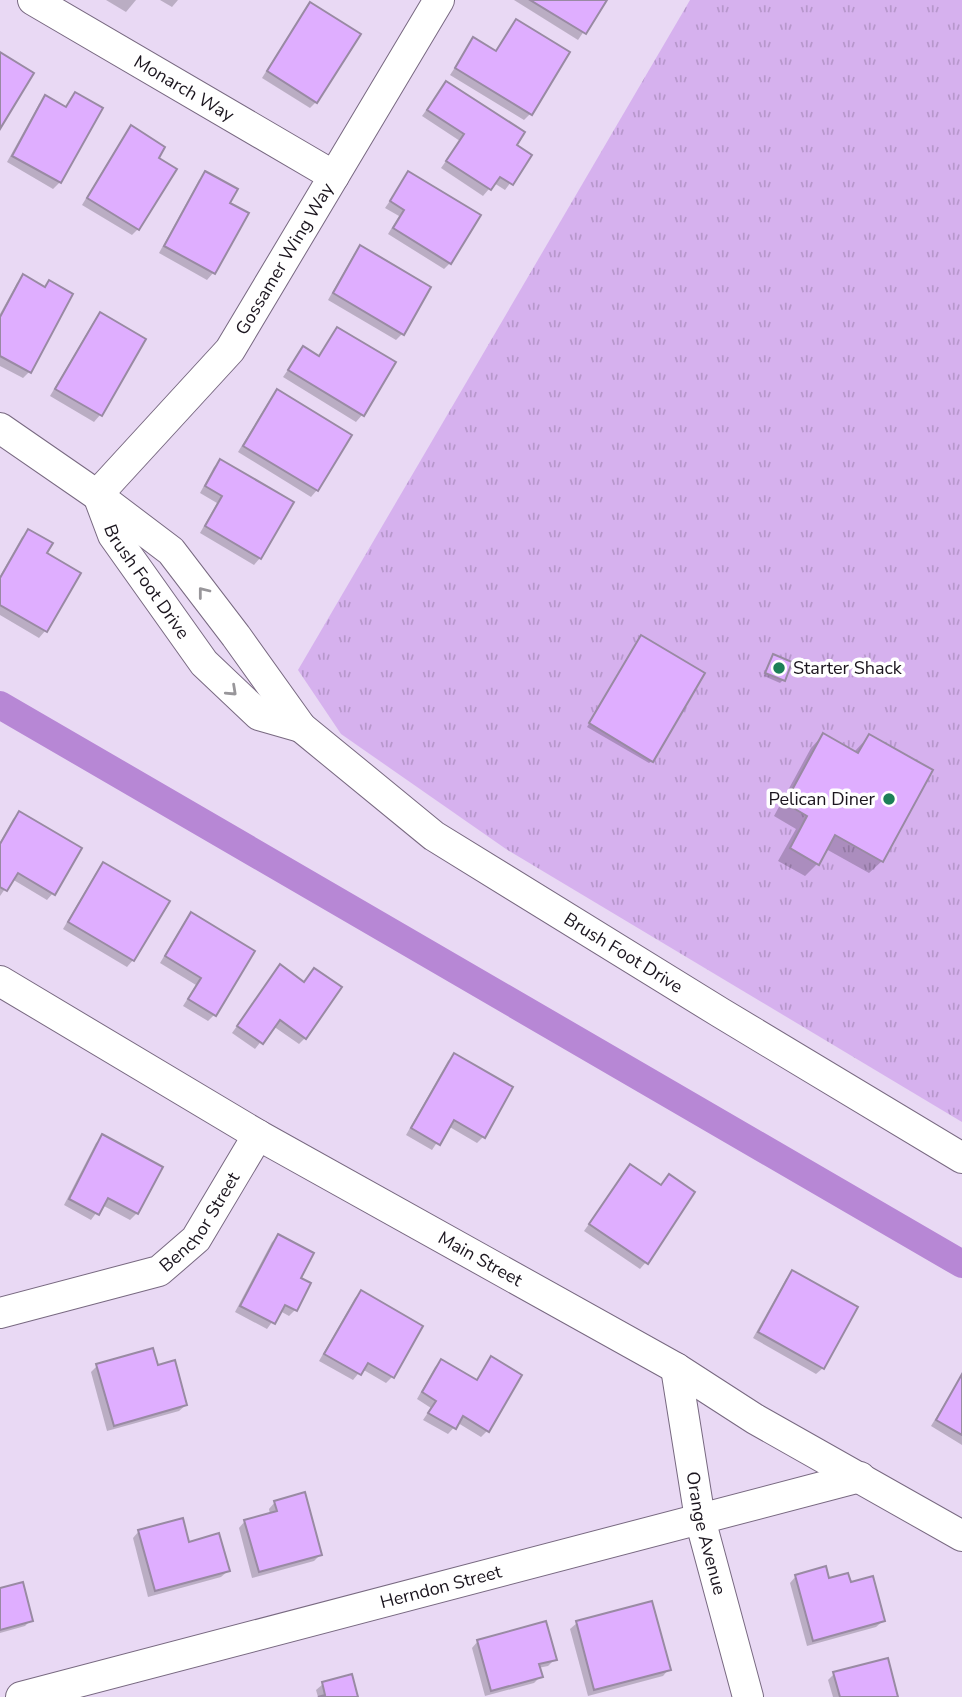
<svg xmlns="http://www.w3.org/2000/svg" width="962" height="1697" font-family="'Nunito Sans',sans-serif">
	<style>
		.grass { fill: url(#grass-tufts) }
		.shadow { fill: #0003 }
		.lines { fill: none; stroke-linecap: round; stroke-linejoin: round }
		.canal { stroke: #b787d5; stroke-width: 28 }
		.building { fill: #dfaeff; stroke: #998aa3; stroke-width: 2 }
		.street-casing { stroke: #786981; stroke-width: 32 }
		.street { stroke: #fff; stroke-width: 30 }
		.oneway { stroke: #98969a }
		.poi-dot { fill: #1c7f58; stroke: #fff; stroke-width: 2.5 }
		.labels { text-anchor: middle; stroke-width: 7; stroke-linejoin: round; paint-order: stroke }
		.street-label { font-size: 18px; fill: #1b151e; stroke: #fff }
		.poi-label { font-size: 18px; fill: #1b151e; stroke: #fff; text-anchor: start }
	</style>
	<defs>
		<pattern id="grass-tufts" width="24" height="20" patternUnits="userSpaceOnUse" patternTransform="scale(1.75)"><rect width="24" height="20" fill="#d6b1ee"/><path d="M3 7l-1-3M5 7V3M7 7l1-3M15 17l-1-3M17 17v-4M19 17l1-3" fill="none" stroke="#b797cc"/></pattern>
	</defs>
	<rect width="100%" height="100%" fill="#e9d9f4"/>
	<path class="grass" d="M690 0H962V1122L506 849 341 734 298 670Z"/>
	<g class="shadow">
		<path d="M106 0H136L126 12Z"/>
		<path d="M160 0H178L172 7Z"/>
		<path d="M514 0H605L578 40Z"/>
		<path d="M310 4 316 102 310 108 262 78 304 11Z"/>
		<path d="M516 21 530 114 524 120 450 75 473 40 494 53Z"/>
		<path d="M446 83 514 145 530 156 505 190 494 183 483 196 441 168 460 141 422 116Z"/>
		<path d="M75 94 100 108 60 182 53 189 7 162 39 104 46 97 64 108Z"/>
		<path d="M131 128 157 158 138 229 132 235 82 205 125 134Z"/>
		<path d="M206 173 228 203 246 214 213 273 207 280 159 253 199 180Z"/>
		<path d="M409 173 450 263 444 269 388 234 399 216 385 208Z"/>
		<path d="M361 248 402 334 396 340 328 300 354 254Z"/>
		<path d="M23 277 44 288 49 283 29 372 23 378 0 366V314L17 283Z"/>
		<path d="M100 315 144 340 100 415 94 422 50 396 94 321Z"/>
		<path d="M337 329 393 363 362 415 356 422 283 377 303 348 318 357Z"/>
		<path d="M277 391 317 490 311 497 238 452 271 398Z"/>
		<path d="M221 461 260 558 254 565 200 533 217 503 200 493 214 467Z"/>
		<path d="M29 531 45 554 78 574 45 631 39 638 0 615V576L22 537Z"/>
		<path d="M639 639 652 761 649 763 587 727Z"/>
		<path d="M773 656 783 680 780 683 764 676Z"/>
		<path d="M823 735 854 752 869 736 882 861 869 873 826 849 817 864 805 876 778 861 796 829 774 816 811 748Z"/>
		<path d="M19 813 53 893 47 900 12 879 0 896V842L13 819Z"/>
		<path d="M103 865 133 960 127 967 63 929 97 871Z"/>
		<path d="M191 915 214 1015 208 1021 183 1006 196 985 160 963 185 921Z"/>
		<path d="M280 966 303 983 314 970 305 1038 299 1044 273 1026 255 1049 232 1033Z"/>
		<path d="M454 1055 483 1137 477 1143 448 1126 432 1150 406 1135 448 1061Z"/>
		<path d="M103 1137 137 1213 130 1220 102 1205 91 1220 64 1205 96 1143Z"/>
		<path d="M630 1166 660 1186 646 1262 640 1269 584 1231Z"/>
		<path d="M278 1236 299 1278 295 1310 289 1316 280 1311 267 1329 235 1312 272 1242Z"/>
		<path d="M792 1272 823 1368 816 1374 753 1338 786 1279Z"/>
		<path d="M361 1292 392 1377 386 1383 362 1369 353 1380 319 1361 355 1298Z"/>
		<path d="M492 1359 488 1430 481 1437 458 1423 448 1434 423 1420 431 1408 417 1399 435 1367 442 1361 476 1381Z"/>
		<path d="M97 1366 157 1367 186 1405 179 1411 107 1431 91 1372Z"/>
		<path d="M962 1375V1445L931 1426Z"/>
		<path d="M275 1502 320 1555 314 1561 252 1578 239 1528 245 1521 270 1515 269 1509Z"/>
		<path d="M139 1531 188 1544 228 1571 221 1577 148 1597 133 1538Z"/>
		<path d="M796 1576 849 1584 883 1621 876 1627 807 1646 790 1583Z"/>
		<path d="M0 1590 31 1620 25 1626 0 1633Z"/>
		<path d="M577 1623 669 1669 663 1676 588 1696 570 1629Z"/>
		<path d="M478 1641 555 1659 548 1666 538 1668 541 1676 534 1683 485 1696 472 1648Z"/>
		<path d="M834 1674 897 1697H833L828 1680Z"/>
		<path d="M323 1684 356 1697H318L316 1690Z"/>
	</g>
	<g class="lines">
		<path class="canal" d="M0 705 962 1264"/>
	</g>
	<g class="building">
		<path d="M530 0H607L586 34Z"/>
		<path d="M310 2 361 34 317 103 267 71Z"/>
		<path d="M516 19 570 52 532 115 455 68 473 37 496 51Z"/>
		<path d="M0 52 34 73 0 129Z"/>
		<path d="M446 81 525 132 517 145 532 155 513 185 500 177 491 190 446 161 464 134 427 110Z"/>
		<path d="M75 92 103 108 61 183 12 156 45 95 66 107Z"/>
		<path d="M131 125 165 147 159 158 177 169 139 230 87 198Z"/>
		<path d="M205 171 238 189 230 203 249 213 215 274 164 246Z"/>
		<path d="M408 171 481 215 451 264 393 228 404 210 390 201Z"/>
		<path d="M360 245 431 287 404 335 333 293Z"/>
		<path d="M23 274 45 287 49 280 73 294 31 373 0 356V317Z"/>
		<path d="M100 312 146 339 102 416 55 389Z"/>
		<path d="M337 327 396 362 364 416 288 370 303 346 319 356Z"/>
		<path d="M277 389 352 435 318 491 243 446Z"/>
		<path d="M220 459 294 502 261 559 205 526 222 496 205 486Z"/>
		<path d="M28 529 53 543 47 553 81 573 47 632 0 605V578Z"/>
		<path d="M641 635 705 673 653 762 589 723Z"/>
		<path d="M773 654 792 662 785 681 765 673Z"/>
		<path d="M823 733 858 753 869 734 933 770 883 862 835 835 819 865 790 848 807 816 785 803Z"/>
		<path d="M19 811 82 848 55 895 18 873 7 891 0 887V844Z"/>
		<path d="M103 862 170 901 134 961 68 922Z"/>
		<path d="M191 912 255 951 216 1016 188 999 201 978 165 956Z"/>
		<path d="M280 964 304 982 314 968 342 987 306 1039 280 1020 263 1044 237 1026Z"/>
		<path d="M454 1053 513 1087 485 1138 454 1120 440 1145 411 1128Z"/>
		<path d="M102 1134 163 1167 138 1214 108 1198 99 1215 69 1199Z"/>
		<path d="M630 1164 661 1185 669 1174 695 1192 648 1264 589 1224Z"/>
		<path d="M278 1234 314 1253 301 1278 311 1283 297 1311 285 1305 275 1324 240 1306Z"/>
		<path d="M792 1270 858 1307 824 1369 758 1332Z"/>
		<path d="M361 1290 423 1326 394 1378 368 1363 361 1375 324 1354Z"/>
		<path d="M153 1348 158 1365 175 1360 187 1405 114 1426 96 1364Z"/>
		<path d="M491 1356 522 1375 489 1432 463 1416 456 1429 428 1413 436 1401 422 1392 441 1359 477 1380Z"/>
		<path d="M962 1374V1435L936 1420Z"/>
		<path d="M305 1492 322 1555 259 1572 244 1520 277 1511 274 1501Z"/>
		<path d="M183 1518 189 1542 219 1533 230 1571 155 1591 138 1530Z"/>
		<path d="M826 1566 829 1578 848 1573 851 1582 873 1576 885 1621 813 1641 795 1575Z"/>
		<path d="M23 1582 33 1621 0 1630V1588Z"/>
		<path d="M652 1601 671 1670 594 1690 576 1621Z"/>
		<path d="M546 1621 557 1660 539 1664 543 1677 491 1691 477 1640Z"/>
		<path d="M888 1658 898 1697H840L833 1672Z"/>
		<path d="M352 1674 358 1697H318L325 1695 322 1682Z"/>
	</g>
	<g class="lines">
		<g class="street-casing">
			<g id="street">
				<path id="s1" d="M33 0 334 176"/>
				<path id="s2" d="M0 428 97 495 171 551 236 636 301 727 434 836 721 1013 962 1158"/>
				<path id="s3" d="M97 495 230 350 439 0"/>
				<path id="s4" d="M98 495 113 535 204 663 259 715 301 727"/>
				<path id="s5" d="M0 981 258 1135 676 1368 755 1419 962 1536"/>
				<path id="s6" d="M0 1313 159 1271 196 1239 258 1135"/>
				<path id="s7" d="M676 1368 700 1519 748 1697"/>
				<path id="s8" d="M21 1697 860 1477"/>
			</g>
		</g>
		<use href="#street" class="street"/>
	</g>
	<defs><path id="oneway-chevron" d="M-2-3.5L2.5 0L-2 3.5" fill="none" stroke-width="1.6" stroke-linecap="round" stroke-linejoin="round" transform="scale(1.75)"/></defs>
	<g class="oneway">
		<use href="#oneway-chevron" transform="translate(203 592) rotate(-128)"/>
		<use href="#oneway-chevron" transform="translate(232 691) rotate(43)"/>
	</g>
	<g class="poi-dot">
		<circle cx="779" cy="668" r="7"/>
		<circle cx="889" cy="799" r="7"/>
	</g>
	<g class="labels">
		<g class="street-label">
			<text dy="6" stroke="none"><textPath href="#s1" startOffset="175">Monarch Way</textPath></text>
			<text dy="6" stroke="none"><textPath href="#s3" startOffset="303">Gossamer Wing Way</textPath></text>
			<text dy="6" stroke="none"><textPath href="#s4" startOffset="100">Brush Foot Drive</textPath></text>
			<text dy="6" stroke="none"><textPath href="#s2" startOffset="824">Brush Foot Drive</textPath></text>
			<text dy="6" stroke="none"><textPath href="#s6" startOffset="229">Benchor Street</textPath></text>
			<text dy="6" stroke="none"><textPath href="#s5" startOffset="555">Main Street</textPath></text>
			<text dy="6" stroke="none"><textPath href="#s7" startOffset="168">Orange Avenue</textPath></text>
			<text dy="6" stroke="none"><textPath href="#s8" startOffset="434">Herndon Street</textPath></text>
		</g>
		<g class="poi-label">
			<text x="793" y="674">Starter Shack</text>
			<text x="875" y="805" text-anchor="end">Pelican Diner</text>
		</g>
	</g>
</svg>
